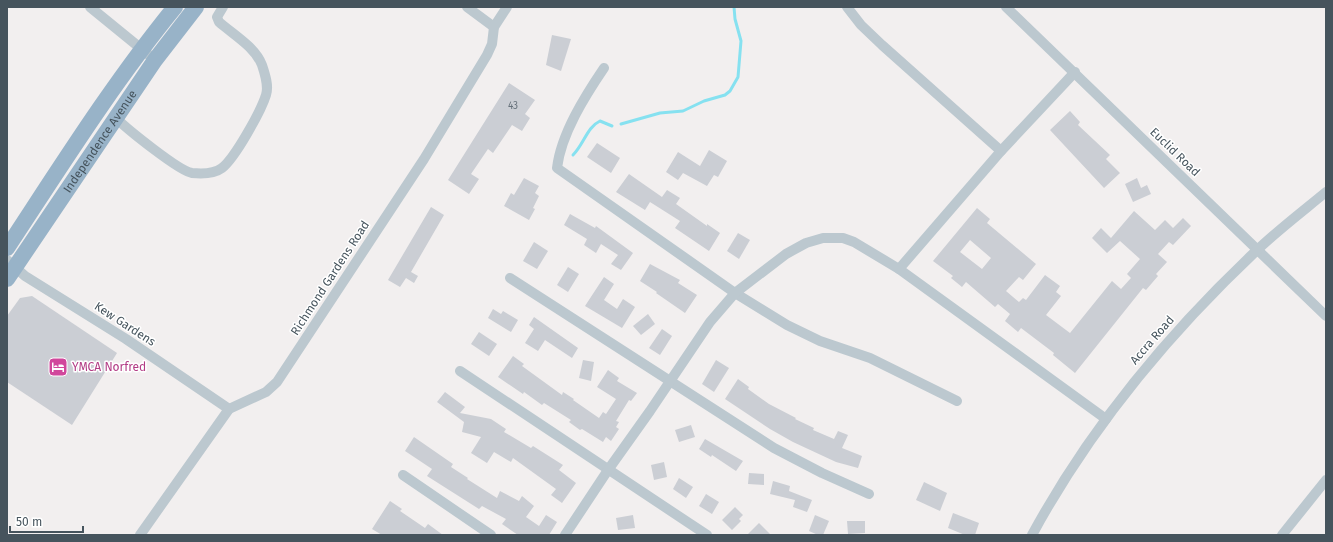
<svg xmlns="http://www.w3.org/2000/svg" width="1333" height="542" font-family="'Fira Sans',sans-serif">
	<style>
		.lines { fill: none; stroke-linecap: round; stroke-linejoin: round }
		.stream { stroke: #86e1f0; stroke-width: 3 }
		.building { fill: #cbced4; fill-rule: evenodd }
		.minor { stroke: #bcc8cf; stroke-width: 10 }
		.trunk { stroke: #98b3c8; stroke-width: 16 }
		.labels { text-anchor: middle; stroke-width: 3; stroke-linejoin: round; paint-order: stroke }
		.number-label { font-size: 10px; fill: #67727b }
		.street-label { font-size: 12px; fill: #46545d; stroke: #fff }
		.hotel-label { font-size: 12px; fill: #b23c85; stroke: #fff; text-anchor: start }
	</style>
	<rect width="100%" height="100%" fill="#f2efef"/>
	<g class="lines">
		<g class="stream">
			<path d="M621 124 660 113 683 111 704 101 725 95 730 91 738 77 741 41 735 19 734 7"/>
			<path d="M573 155C584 144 587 127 600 121L612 126"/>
		</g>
	</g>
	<g class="building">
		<path d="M552 35 571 39 561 71 546 65Z"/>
		<path d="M509 83 535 100 525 114 530 118 522 131 512 125 493 153 488 149 471 174 479 179 469 194 448 180Z"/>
		<path d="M1070 111 1080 122 1078 125 1110 155 1106 159 1120 173 1104 188 1050 130Z"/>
		<path d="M597 143 620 158 611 173 587 157Z"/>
		<path d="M709 150 727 161 718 177 714 175 707 186 683 173 678 180 666 172 678 152 700 166Z"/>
		<path d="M629 174 662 197 667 190 680 198 676 204 707 226V224L720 233 709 251 675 228 680 221 650 202 645 210 616 192Z"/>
		<path d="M524 178 539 186 535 193 539 196 533 208 535 209 529 220 504 206 511 193 514 195Z"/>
		<path d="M1137 178 1141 188 1147 185 1151 194 1133 202 1125 184Z"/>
		<path d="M431 207 444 215 411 272 418 276 414 283 406 278 400 287 388 280Z"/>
		<path d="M977 208 990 219 987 223 1036 264 1023 280 1019 277 1006 291 1019 302 1023 298 1026 300 1045 275 1060 286 1056 292 1061 296 1046 315 1070 333 1112 281 1121 289 1131 278 1127 274 1140 259 1120 241 1107 253 1092 238 1101 228 1111 238 1134 211 1155 230 1165 220 1173 228 1183 218 1191 226 1173 245 1169 242 1158 254 1167 262 1156 274 1158 276 1146 290 1143 288 1075 373 1053 355 1054 353 1021 328 1018 332 1005 321 1010 314 998 304 995 307 966 282 962 287 951 278 953 276 933 261ZM970 240 991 258 982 269 960 252Z"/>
		<path d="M570 214 595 228 596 226 633 253 621 270 611 264 618 255 601 244 596 253 584 245 587 239 564 225Z"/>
		<path d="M738 233 750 240 739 259 727 251Z"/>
		<path d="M534 242 548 251 537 269 523 261Z"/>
		<path d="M650 264 680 280 678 283 697 295 685 313 656 293 657 292 640 281Z"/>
		<path d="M568 267 579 274 568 292 557 285Z"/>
		<path d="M604 277 614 284 604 300 617 309 623 299 635 307 622 328 585 306Z"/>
		<path d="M32 296 117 353 72 425 7 382V316L20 298Z"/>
		<path d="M493 309 501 314 503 311 518 320 511 332 488 318Z"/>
		<path d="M648 314 655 324 641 335 633 326Z"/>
		<path d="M534 317 578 348 572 358 545 340 538 351 525 343 534 329 529 325Z"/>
		<path d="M662 329 672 336 660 355 649 348Z"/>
		<path d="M479 332 497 344 489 356 471 344Z"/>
		<path d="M513 356 524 364 522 366 562 395 563 392 574 399 573 400 599 418 603 412 606 414 616 399 597 387 608 370 619 378 617 381 637 393 631 401 629 400 616 421 619 422 616 427 619 429 611 441 606 437 603 442 582 429 580 430 569 422 571 420 544 403 542 405 524 392 523 394 498 377Z"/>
		<path d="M583 360 594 362 591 381 579 378Z"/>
		<path d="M716 360 729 368 714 392 702 384Z"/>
		<path d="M738 379 749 387 748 389 769 404 796 418 795 419 814 428 813 430 834 439 838 431 848 435 842 448 862 456 858 468 836 462 793 442 770 429 725 399Z"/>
		<path d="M445 392 465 407 460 413 491 419 506 429 504 432 531 448 533 446 563 465 559 470 576 483 562 503 551 495 556 489 513 458 511 462 494 452 487 463 471 453 481 437 462 432 464 422 437 402Z"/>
		<path d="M691 425 695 437 679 442 675 430Z"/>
		<path d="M414 437 453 464 451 467 468 478 467 479 497 498 500 491 519 501 522 496 534 506 526 517 539 526 546 515 557 522 549 535H518L502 524 506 519 482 506 479 509 427 476 432 469 405 451Z"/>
		<path d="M705 439 743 461 736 471 712 455 711 457 699 449Z"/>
		<path d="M664 462 667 477 654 480 651 465Z"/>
		<path d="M749 473 764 474V485L748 484Z"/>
		<path d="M679 478 693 487 686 498 673 489Z"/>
		<path d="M773 481 790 486 789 491 812 500 807 512 793 507 795 500 770 494Z"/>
		<path d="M924 482 947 493 940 511 916 500Z"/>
		<path d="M706 494 719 502 712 514 699 506Z"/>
		<path d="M390 501 402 509 400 511 425 528 428 524 443 535H382L372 529Z"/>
		<path d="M735 507 743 515 739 519 741 521 732 530 722 520Z"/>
		<path d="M953 513 979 523 975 535H965L948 528Z"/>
		<path d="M633 515 635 528 618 530 616 518Z"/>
		<path d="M815 515 829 521 823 535H818L809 531Z"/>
		<path d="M847 521H865V533L848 534Z"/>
		<path d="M759 523 771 535H747Z"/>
	</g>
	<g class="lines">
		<g class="minor">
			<path d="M90 7 155 60"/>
			<path d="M467 7 494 27"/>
			<path d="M847 7 861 25 882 45 1001 151"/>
			<path d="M1006 7 1326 316"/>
			<path d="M604 68C585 96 561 134 557 168L735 293 787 325 820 341 870 358 957 401"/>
			<path d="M116 118C127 129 179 171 192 173 202 174 214 174 222 168 235 158 261 111 266 95 269 86 265 74 262 65 255 47 234 35 219 22L217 17 223 7"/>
			<path d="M7 260 25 276 126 339 229 409"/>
			<path d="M899 269 1001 151 1075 72"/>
			<path d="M510 278 774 448 822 473 869 494"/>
			<path d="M460 371 707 535"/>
			<path d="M403 475 491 535"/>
			<path d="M140 535 229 409 266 392 277 382 424 159 487 55 492 44 494 27 507 7"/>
			<path d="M565 535 608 470 650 411 710 322 735 293 786 254 806 243 823 238H843L854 242 899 269 1106 419"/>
			<path d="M1032 535C1090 428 1168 334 1256 251 1278 230 1303 211 1326 192"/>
			<path d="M1282 535 1326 480"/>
		</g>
		<g class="trunk">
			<path d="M7 248C61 166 113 83 175 7"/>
			<path id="s1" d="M7 279 155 60 196 7"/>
		</g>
	</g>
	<defs>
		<g id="hotel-square" transform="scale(1)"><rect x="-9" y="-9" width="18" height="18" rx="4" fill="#d1479c" stroke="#fff"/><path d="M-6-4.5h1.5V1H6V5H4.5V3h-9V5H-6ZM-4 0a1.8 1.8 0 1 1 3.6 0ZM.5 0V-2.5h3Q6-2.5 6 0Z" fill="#fff"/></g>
	</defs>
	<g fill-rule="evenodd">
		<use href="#hotel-square" x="58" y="367"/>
	</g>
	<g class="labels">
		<g class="number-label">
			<text x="513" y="109">43</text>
		</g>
		<g class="street-label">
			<text dy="4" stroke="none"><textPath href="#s1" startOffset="166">Independence Avenue</textPath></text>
			<text transform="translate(1175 152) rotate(44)" y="4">Euclid Road</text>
			<text transform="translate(330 278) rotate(-57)" y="4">Richmond Gardens Road</text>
			<text transform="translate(125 324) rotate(33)" y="4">Kew Gardens</text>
			<text transform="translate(1152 340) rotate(-49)" y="4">Accra Road</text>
		</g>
		<g class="hotel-label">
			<text x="72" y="371">YMCA Norfred</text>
		</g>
	</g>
	<rect width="1333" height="542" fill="none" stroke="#46545d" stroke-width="16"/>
	<path d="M10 526v6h73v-6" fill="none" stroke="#46545d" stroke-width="2"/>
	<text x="16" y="526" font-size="12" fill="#46545d" stroke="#ffffff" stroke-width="3" paint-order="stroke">50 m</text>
</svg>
